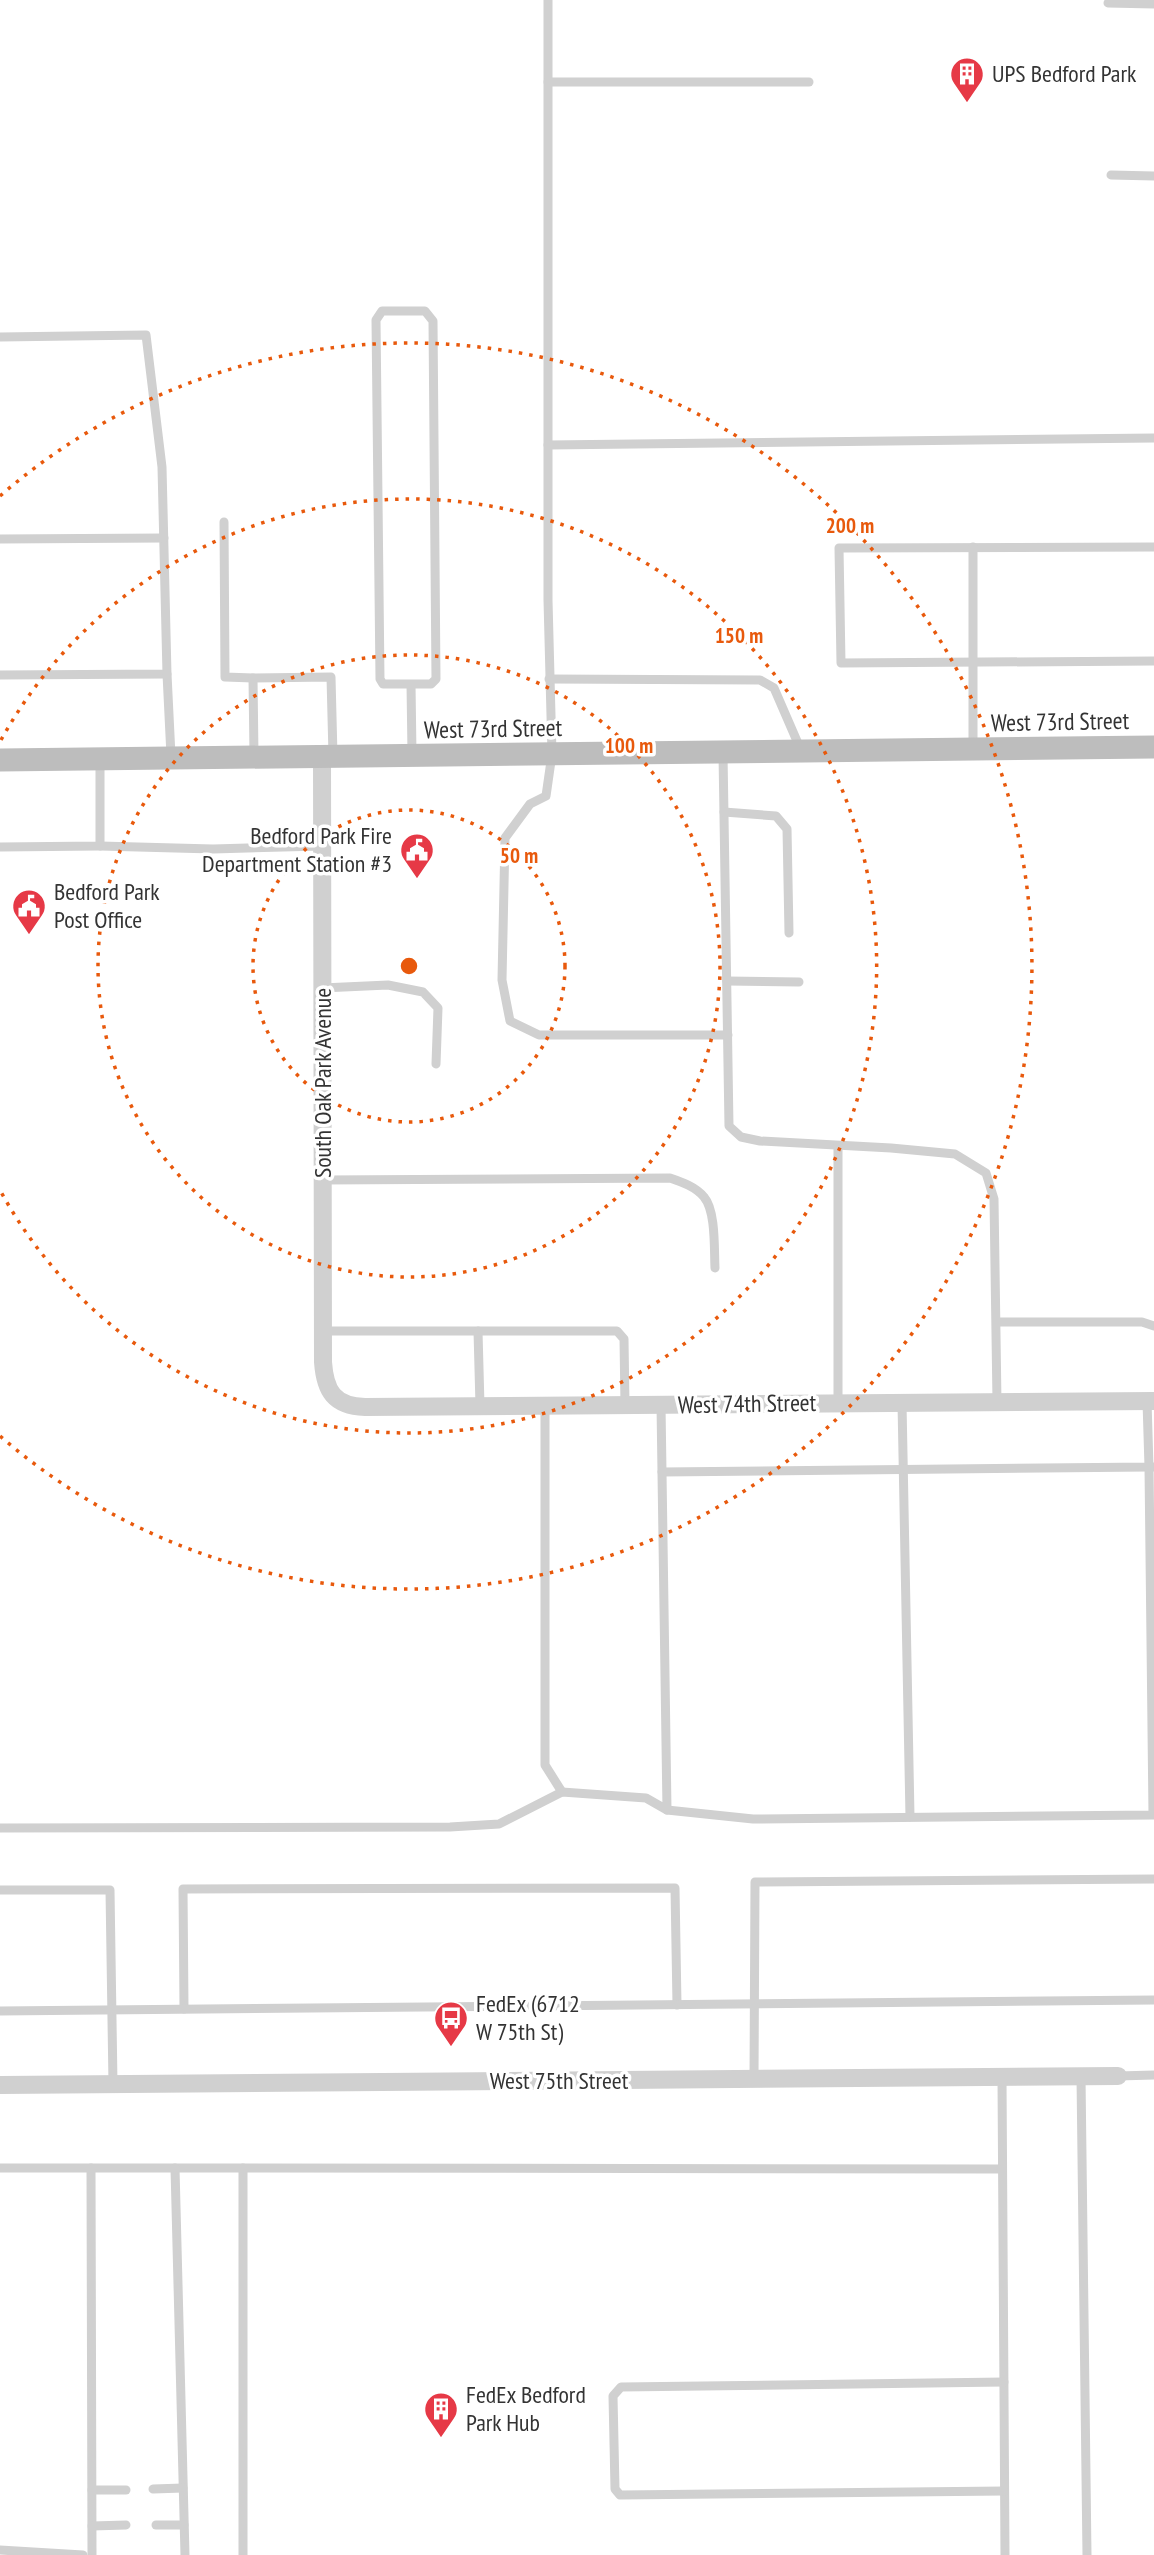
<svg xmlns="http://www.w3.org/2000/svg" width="1154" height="2555" font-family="'PT Sans Narrow',sans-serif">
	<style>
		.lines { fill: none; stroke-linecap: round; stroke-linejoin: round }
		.lane { stroke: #d0d0d0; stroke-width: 9 }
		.street { stroke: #d0d0d0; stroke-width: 18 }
		.secondary { stroke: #bdbdbd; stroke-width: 23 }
		.ring { fill: none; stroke: #e8590c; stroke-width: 3.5; stroke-dasharray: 3.5 7 }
		.labels { text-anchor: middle; stroke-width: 7; stroke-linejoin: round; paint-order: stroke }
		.poi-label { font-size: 24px; fill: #333; stroke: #fff; text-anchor: start }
		.street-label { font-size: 24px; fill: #333; stroke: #fff }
		.centre { fill: #e8590c; stroke: #fff; stroke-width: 3.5 }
		.ring-label { font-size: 21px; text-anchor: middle; font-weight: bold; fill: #e8590c; stroke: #fff; stroke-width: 7; stroke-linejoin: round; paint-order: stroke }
	</style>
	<rect width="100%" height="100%" fill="#fff"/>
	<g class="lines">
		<g class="lane">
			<path d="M548 0V600L552 754 546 796 530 804 505 838 502 980 510 1021 539 1035H728"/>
			<path d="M1108 3 1154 4"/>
			<path d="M548 82H809"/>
			<path d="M1111 175 1154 176"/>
			<path d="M0 337 146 335 162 467 167 674 0 675"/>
			<path d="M548 445 1154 438"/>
			<path d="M224 522 225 677 253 678"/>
			<path d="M0 539 164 538"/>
			<path d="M1154 547 839 548 841 663 1154 661"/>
			<path d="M167 674 171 756"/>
			<path d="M549 679 760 680 774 688 800 748"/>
			<path d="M411 684H383L380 679 376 320 382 311H425L433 321 436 679 431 684H411L412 754"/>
			<path d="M973 747V547"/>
			<path d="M723 754 729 1126 741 1137 760 1141 891 1148 955 1154 986 1173 994 1199 997 1402"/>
			<path d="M254 756 253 678 331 677 333 756"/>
			<path d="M724 812 776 816 787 829 789 933"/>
			<path d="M100 846 213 849 322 846"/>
			<path d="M0 847 100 846V761"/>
			<path d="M727 981 799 982"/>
			<path d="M322 988 388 985 423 992 438 1008 436 1064"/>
			<path d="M323 1180 670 1178C682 1182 696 1187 704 1197 716 1211 714 1249 715 1268"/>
			<path d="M997 1322H1142L1154 1326"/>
			<path d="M323 1331H617L624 1339 625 1405"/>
			<path d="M478 1331 480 1406"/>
			<path d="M838 1403V1146"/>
			<path d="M902 1403 910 1817"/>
			<path d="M545 1406V1765L562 1792"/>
			<path d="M662 1472 1149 1467 1147 1401"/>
			<path d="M667 1810 753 1819 1153 1815 1149 1467H1154"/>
			<path d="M0 1828 450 1827 499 1824 562 1792 646 1798 667 1810 661 1405"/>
			<path d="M0 1890H110L113 2084"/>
			<path d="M184 2009 183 1889 675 1888 677 2005"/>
			<path d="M0 2011 1154 2000"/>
			<path d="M1118 2076 1154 2075"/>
			<path d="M1081 2077 1087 2555"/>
			<path d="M1002 2078 1005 2555"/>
			<path d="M754 2079 755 1882 1154 1879"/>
			<path d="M0 2168H243"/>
			<path d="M91 2168 92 2555"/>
			<path d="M175 2168 185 2555"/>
			<path d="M1004 2382 621 2387 613 2396 615 2489 620 2495 1004 2491"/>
			<path d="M153 2489 183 2488"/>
			<path d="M92 2490H126"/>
			<path d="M156 2525H184"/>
			<path d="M92 2526 126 2525"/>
			<path d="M0 2550 83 2555"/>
			<path d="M243 2555V2168L1002 2169"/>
		</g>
		<g class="street">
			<path d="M322 757 323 1362C325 1391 334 1406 365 1407L1154 1401"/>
			<path d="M0 2085 1118 2076"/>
		</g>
		<path class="secondary" d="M0 760 1154 747"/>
	</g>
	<g class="ring">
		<circle cx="409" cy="966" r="156"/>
		<circle cx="409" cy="966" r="311"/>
		<path d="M1 740A467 467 0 1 1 1 1192"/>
		<path d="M0 496A623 623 0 1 1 0 1436"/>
	</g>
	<defs>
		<g id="building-pin" transform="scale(1.75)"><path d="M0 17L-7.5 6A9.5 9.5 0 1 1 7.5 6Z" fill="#e63946" stroke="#fff"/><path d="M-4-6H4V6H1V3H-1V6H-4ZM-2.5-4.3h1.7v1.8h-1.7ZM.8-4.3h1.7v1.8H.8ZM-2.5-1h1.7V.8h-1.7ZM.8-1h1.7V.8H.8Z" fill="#fff"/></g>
		<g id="civic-pin" transform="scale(1.75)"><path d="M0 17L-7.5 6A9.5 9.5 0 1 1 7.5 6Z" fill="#e63946" stroke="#fff"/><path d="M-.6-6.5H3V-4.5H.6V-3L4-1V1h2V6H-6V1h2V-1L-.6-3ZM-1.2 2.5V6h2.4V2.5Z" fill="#fff"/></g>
		<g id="bus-pin" transform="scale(1.75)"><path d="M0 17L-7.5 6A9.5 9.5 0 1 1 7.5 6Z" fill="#e63946" stroke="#fff"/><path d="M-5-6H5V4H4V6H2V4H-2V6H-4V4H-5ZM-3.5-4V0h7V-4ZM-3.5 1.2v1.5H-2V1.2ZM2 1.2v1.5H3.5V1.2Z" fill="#fff"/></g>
	</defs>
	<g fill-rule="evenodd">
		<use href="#building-pin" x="967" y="74"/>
		<use href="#civic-pin" x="417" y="850"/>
		<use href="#civic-pin" x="29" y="906"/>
		<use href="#bus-pin" x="451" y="2018"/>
		<use href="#building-pin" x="441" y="2409"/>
	</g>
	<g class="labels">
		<g class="poi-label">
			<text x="992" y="82">UPS Bedford Park</text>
			<text x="392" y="844" text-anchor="end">Bedford Park Fire<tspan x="392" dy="28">Department Station #3</tspan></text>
			<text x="54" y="900">Bedford Park<tspan x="54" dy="28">Post Office</tspan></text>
			<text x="476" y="2012">FedEx (6712<tspan x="476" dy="28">W 75th St)</tspan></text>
			<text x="466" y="2403">FedEx Bedford<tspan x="466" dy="28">Park Hub</tspan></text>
		</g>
		<g class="street-label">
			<text transform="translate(1060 722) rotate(-1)" y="8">West 73rd Street</text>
			<text transform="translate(493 729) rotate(-1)" y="8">West 73rd Street</text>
			<text transform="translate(323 1083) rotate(-90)" y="8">South Oak Park Avenue</text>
			<text transform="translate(747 1404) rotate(-1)" y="8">West 74th Street</text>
			<text x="559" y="2089">West 75th Street</text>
		</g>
	</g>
	<circle cx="409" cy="966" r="10" class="centre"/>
	<g class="ring-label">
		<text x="850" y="533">200 m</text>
		<text x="739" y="643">150 m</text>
		<text x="629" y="753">100 m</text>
		<text x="519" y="863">50 m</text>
	</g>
</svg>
